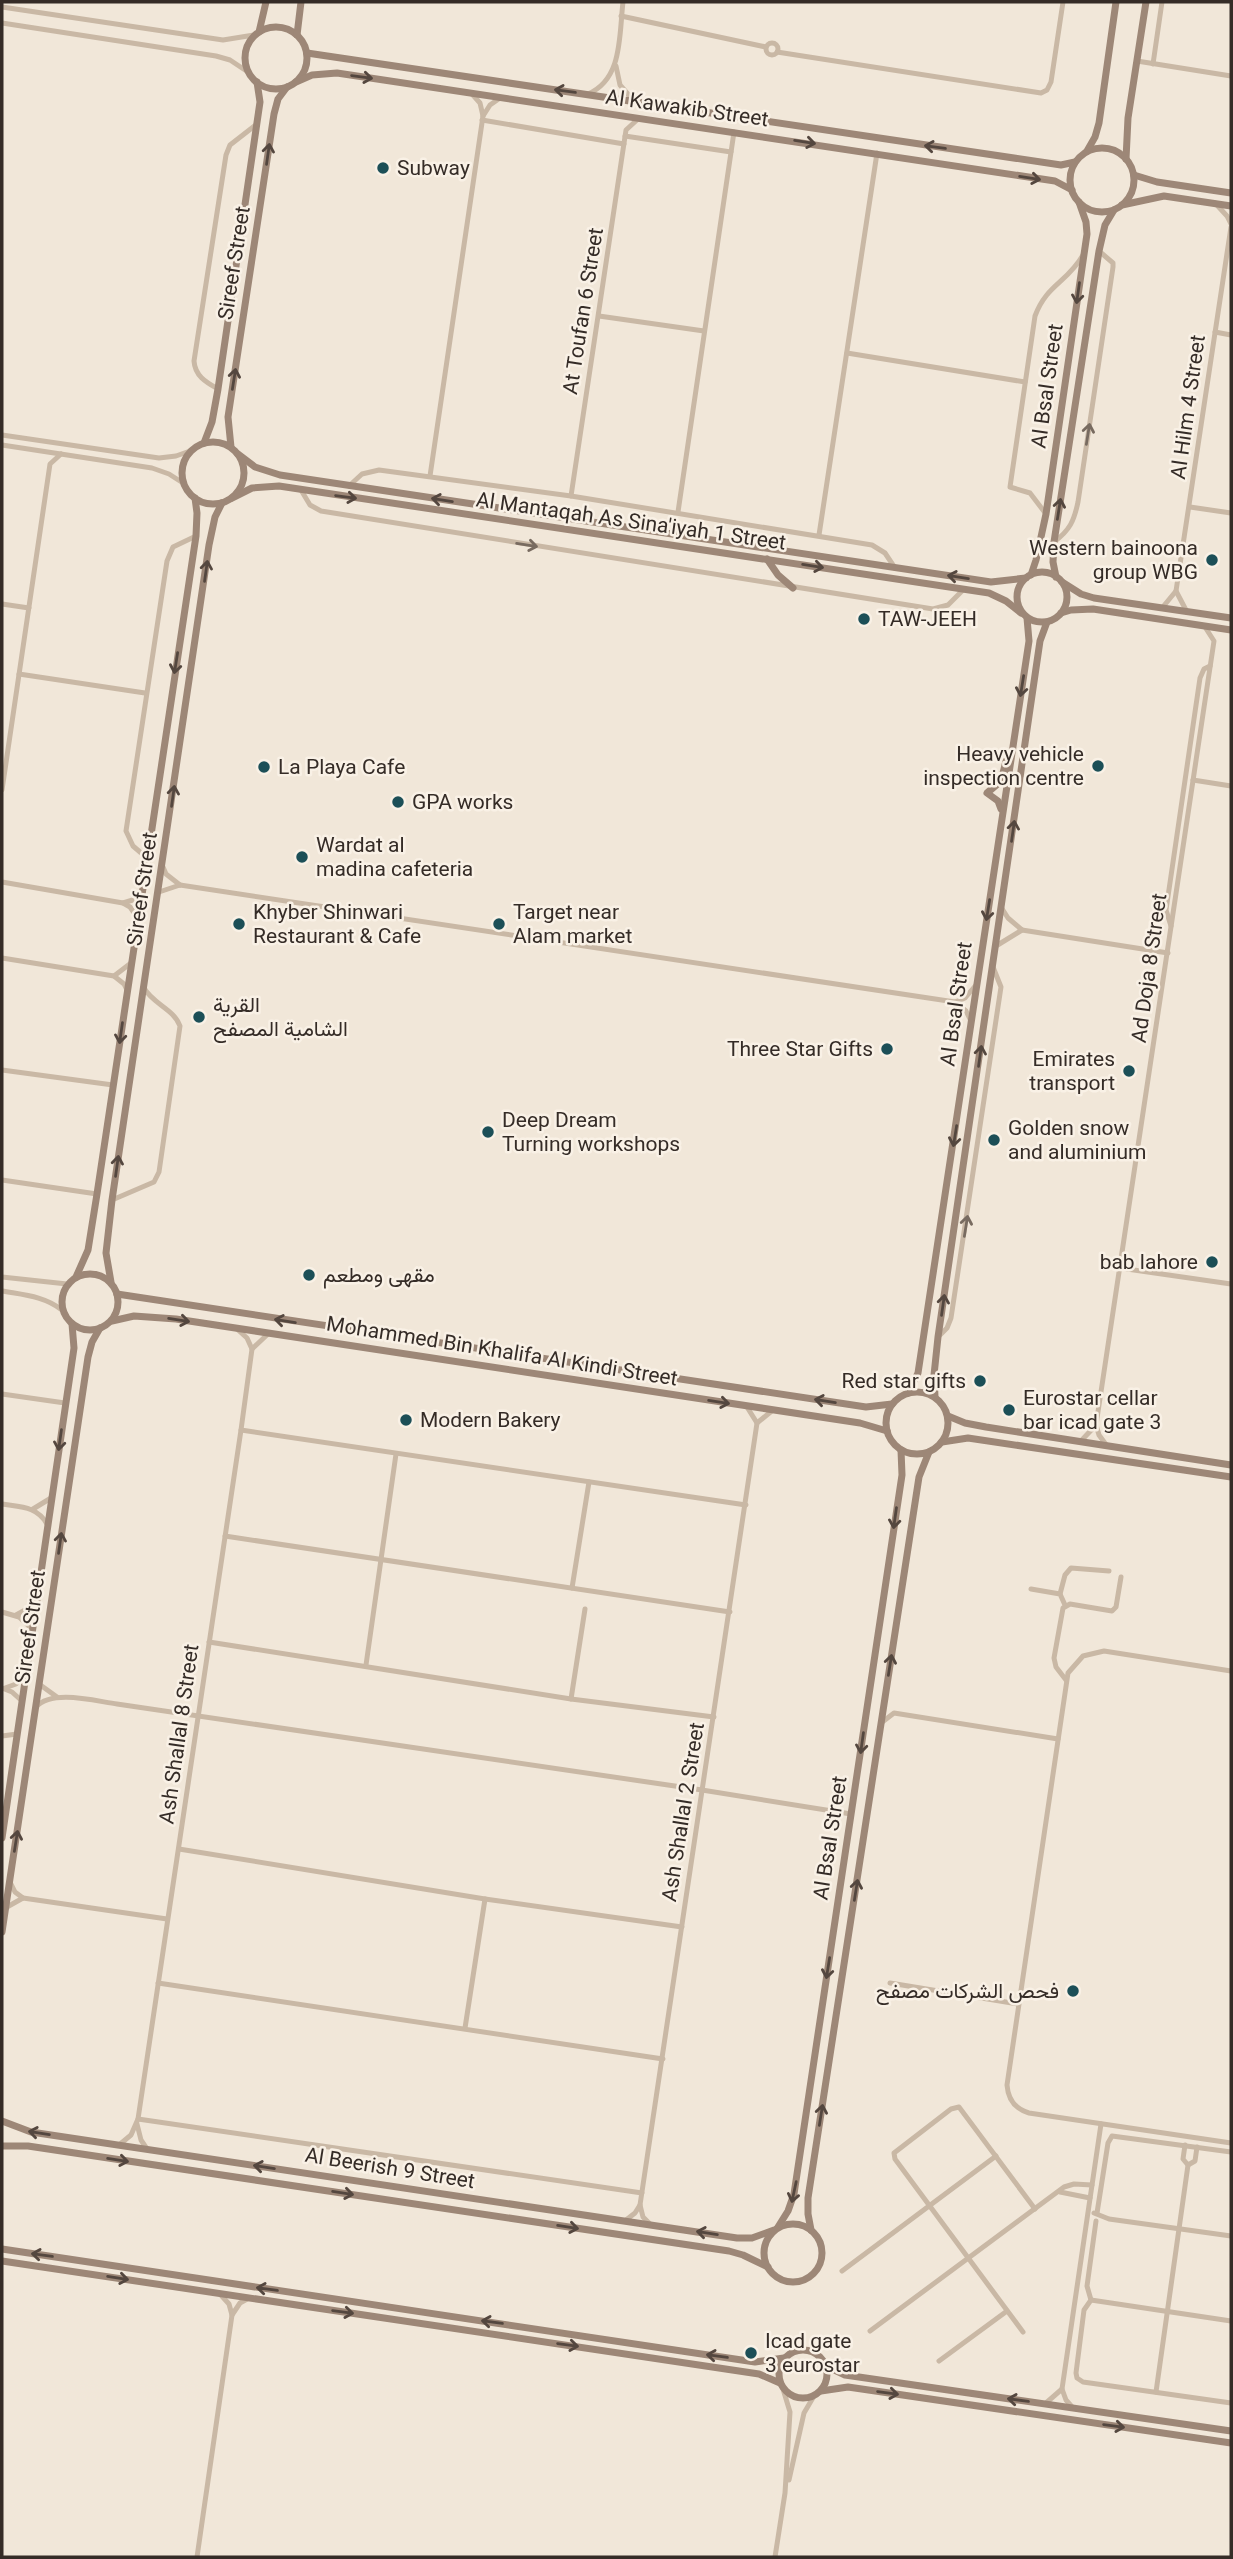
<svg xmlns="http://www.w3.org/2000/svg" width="1233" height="2559" font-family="Roboto,Vazirmatn,sans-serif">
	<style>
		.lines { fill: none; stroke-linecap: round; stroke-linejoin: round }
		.street { stroke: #c9b8a5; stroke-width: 5 }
		.secondary { stroke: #9d8777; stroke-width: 7 }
		.oneway { stroke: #54473f }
		.oneway2 { stroke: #786b60 }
		.poi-dot { fill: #1c4f57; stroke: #f9f1e6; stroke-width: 2.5 }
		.labels { text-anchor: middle; stroke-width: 5; stroke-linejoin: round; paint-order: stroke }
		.street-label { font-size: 21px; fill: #352c27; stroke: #f9f1e6 }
		.poi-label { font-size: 21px; fill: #352c27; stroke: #f9f1e6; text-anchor: start }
	</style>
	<rect width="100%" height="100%" fill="#f1e7d9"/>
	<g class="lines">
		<g class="street">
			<path d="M2 7 223 40 254 35"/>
			<path d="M621 16 766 47"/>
			<path d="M2 23 216 56 230 60 248 72"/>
			<circle cx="772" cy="49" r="6"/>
			<path d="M777 52 1041 93 1047 90 1051 82 1063 2"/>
			<path d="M1137 61 1231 76"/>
			<path d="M1153 64 1162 2"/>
			<path d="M616 66 620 85 633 100"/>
			<path d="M588 94C623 79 619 35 623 2"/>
			<path d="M483 116 490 105 500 98"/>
			<path d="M482 120 624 144"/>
			<path d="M625 136 731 152"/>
			<path d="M1215 203 1227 216 1231 224"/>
			<path d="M599 316 704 331"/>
			<path d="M1215 332 1231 335"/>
			<path d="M847 353 1025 382"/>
			<path d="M218 389C206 382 195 376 194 361L226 155 230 145 257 124"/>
			<path d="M2 435 159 458 176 456 190 451"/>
			<path d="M2 445 152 468 169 474 183 483"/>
			<path d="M430 476 483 116 480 103 472 94"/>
			<path d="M349 486 362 474 379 470 571 496 872 545 885 553 895 568"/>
			<path d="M301 490 310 505 321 511 933 609 948 605 964 589"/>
			<path d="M571 496 626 130 638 119"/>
			<path d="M1190 507 1231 513"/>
			<path d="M678 512 734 132"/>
			<path d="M1046 514 1030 493 1010 487 1035 316C1047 284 1067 283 1083 255"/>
			<path d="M819 535 877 153"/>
			<path d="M1054 542C1070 530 1074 521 1078 502L1113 267V263L1099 251"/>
			<path d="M1176 591 1187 612"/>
			<path d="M2 604 29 608"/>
			<path d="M1162 608 1176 591 1231 227"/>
			<path d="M19 674 145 693"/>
			<path d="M1193 780 1231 786"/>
			<path d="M2 790 50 464 61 454"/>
			<path d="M147 858 133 846 126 831 167 561 173 547 196 536"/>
			<path d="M163 867 166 874 180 885"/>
			<path d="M2 882 123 903 130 907 137 917"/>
			<path d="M159 892 180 885 955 1002 966 1011 971 1021"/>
			<path d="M123 903 136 899 142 891"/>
			<path d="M1001 907 1008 918 1022 930 1168 953"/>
			<path d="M1171 926 1166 910 1200 678 1204 669 1210 666"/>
			<path d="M996 946 1022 930"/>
			<path d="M2 958 114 976 124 984 127 990"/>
			<path d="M114 976 131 963"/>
			<path d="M955 1002 965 998 976 985"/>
			<path d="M2 1070 113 1085"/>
			<path d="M2 1180 97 1194"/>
			<path d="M112 1200 154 1182 159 1172 180 1026C174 1009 153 1004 144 988"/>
			<path d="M1120 1268 1231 1284"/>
			<path d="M2 1277 67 1284"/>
			<path d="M2 1291C24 1295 44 1296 62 1310"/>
			<path d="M938 1337 947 1328 951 1318 1001 987 993 967"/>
			<path d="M252 1349 269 1333"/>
			<path d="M2 1394 65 1403"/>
			<path d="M757 1423 773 1410"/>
			<path d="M241 1430 746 1505"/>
			<path d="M1080 1442 1096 1425"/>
			<path d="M1107 1446 1099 1435 1096 1425 1214 641 1205 627"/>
			<path d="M2 1504C20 1507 37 1506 47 1524"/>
			<path d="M33 1509 51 1498"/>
			<path d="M225 1536 730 1612"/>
			<path d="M572 1588 589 1482"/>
			<path d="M1031 1589 1060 1594 1065 1605"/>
			<path d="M1060 1594 1065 1575 1071 1568 1109 1571"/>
			<path d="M2 1612 19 1617 32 1629"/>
			<path d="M16 1615 36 1604"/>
			<path d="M209 1642 571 1699 714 1717"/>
			<path d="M366 1665 396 1454"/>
			<path d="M1231 1671 1104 1651 1083 1656 1068 1673 1007 2085C1008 2099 1015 2109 1029 2113L1231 2143"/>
			<path d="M1066 1680 1056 1667 1054 1658 1063 1608 1070 1604 1112 1611 1116 1607 1121 1577"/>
			<path d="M39 1684 57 1697"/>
			<path d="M2 1688 12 1692 22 1701"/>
			<path d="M5 1688 16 1684 25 1676"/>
			<path d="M571 1699 585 1609"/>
			<path d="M36 1707C52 1689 95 1701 117 1704L702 1790 851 1814"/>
			<path d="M881 1723 894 1713 1058 1739"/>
			<path d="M2 1736 17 1734"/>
			<path d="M179 1849 485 1899 682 1927"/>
			<path d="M10 1882 15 1892 23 1898"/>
			<path d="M7 1907 23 1898 167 1919"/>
			<path d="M158 1983 663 2059"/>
			<path d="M890 1983 1018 2004"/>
			<path d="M465 2028 485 1899"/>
			<path d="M138 2119 642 2193"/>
			<path d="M137 2124 141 2140 147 2149"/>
			<path d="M119 2145 131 2135 138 2119 241 1430 252 1349 247 1338 237 1329"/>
			<path d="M1185 2145 1183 2159 1188 2165 1195 2161 1197 2147"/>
			<path d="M1060 2192 1090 2198"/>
			<path d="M1094 2213 1109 2219 1231 2236"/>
			<path d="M1097 2213 1108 2143 1112 2136 1231 2152"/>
			<path d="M626 2220 635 2213 640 2205"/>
			<path d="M1096 2221 1087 2286 1091 2300 1084 2310 1076 2373 1077 2378 1083 2382 1231 2403"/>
			<path d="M651 2225 643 2217 640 2205 757 1423 747 1407"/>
			<path d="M842 2271 996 2156"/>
			<path d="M220 2294 229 2304 232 2315"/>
			<path d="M1091 2300 1231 2321"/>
			<path d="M870 2331 1064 2187 1074 2184 1092 2185"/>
			<path d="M1023 2332 895 2159 894 2153 951 2109 959 2107 1035 2209"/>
			<path d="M939 2361 1007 2311"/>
			<path d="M1156 2392 1188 2165"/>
			<path d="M1046 2403 1062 2389"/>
			<path d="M1073 2408 1066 2400 1062 2389 1101 2124"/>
			<path d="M789 2480 804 2413 814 2396"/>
			<path d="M197 2557 232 2315 240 2303 249 2298"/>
			<path d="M775 2557 785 2493 790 2412 783 2389"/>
		</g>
		<g class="secondary">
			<circle cx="276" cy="58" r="31"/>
			<path d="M259 32 266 2"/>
			<path d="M297 35 301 2"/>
			<path d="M307 53 1061 165 1075 162"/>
			<path d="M296 82 312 75 337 73 1055 181 1072 190"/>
			<circle cx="1102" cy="180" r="32"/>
			<path d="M1087 151 1095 137 1099 123 1116 2"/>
			<path d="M1126 159 1128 118 1146 2"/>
			<path d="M1134 175 1157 182 1231 193"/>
			<path d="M1122 205 1164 196 1231 206"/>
			<circle cx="213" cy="473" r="31"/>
			<path d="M204 443 212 422 218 389 260 102 257 82"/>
			<path d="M231 447 228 417 274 114 278 99 287 87"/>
			<path d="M238 454 255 467 280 475 991 582 1026 578"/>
			<path d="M232 498 252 488 279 486 989 593 1006 601 1021 613"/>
			<path d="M767 559 778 575 793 588"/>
			<circle cx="1042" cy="597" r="25"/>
			<path d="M1031 575 1036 560 1046 514 1087 234 1086 222 1079 202"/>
			<path d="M1056 577 1053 562 1054 542 1099 251 1105 225 1114 210"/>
			<path d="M1062 582 1081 594 1094 598 1231 618"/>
			<path d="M1061 613 1071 610 1093 609 1231 630"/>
			<path d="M1001 809 998 801 987 793 1001 781 1006 761"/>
			<circle cx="90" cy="1302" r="28"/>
			<path d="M76 1277 88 1250 97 1194 196 536 197 513 195 498"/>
			<path d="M111 1282 106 1253 112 1200 209 545 215 517 222 503"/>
			<path d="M117 1294 866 1407 892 1404"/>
			<path d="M112 1321 134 1316 176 1319 860 1423 887 1431"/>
			<circle cx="917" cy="1423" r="31"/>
			<path d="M908 1393 918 1373 1029 641 1027 618"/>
			<path d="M935 1397 934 1375 938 1337 1040 641 1047 622"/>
			<path d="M948 1416 965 1423 986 1427 1231 1465"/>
			<path d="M942 1442 968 1438 1231 1477"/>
			<path d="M2 1838 74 1348 72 1324"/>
			<path d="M2 1932 88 1357 92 1342 100 1328"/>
			<path d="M2 2121 31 2132 737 2238H752L774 2230"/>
			<path d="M2 2146H28L729 2251 743 2255 768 2267"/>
			<circle cx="793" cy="2253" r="29"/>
			<path d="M778 2227 788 2211 794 2194 902 1475 901 1450"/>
			<path d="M811 2230 808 2214V2198L919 1477 929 1452"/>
			<path d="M2 2249 755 2362 784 2358"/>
			<path d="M2 2261 759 2374 780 2383"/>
			<circle cx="803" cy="2374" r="24"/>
			<path d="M826 2366 845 2375 1231 2431"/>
			<path d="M821 2391 848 2387 1231 2443"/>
		</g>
	</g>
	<defs><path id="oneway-shaft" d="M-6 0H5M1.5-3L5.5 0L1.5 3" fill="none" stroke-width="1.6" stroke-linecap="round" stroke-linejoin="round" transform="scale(1.75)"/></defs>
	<g class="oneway">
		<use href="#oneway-shaft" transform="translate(362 77) rotate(8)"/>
		<use href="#oneway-shaft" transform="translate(565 91) rotate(-172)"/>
		<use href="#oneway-shaft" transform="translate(805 142) rotate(9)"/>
		<use href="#oneway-shaft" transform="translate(935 147) rotate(-172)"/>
		<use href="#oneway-shaft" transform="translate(268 154) rotate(-82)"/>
		<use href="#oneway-shaft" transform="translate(1030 178) rotate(9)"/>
		<use href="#oneway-shaft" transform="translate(1078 293) rotate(98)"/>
		<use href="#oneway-shaft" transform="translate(234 379) rotate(-81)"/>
		<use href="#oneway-shaft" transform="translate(346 497) rotate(8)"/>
		<use href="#oneway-shaft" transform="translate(442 500) rotate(-171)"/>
		<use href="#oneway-shaft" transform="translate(1059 509) rotate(-81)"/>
		<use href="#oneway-shaft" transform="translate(813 566) rotate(9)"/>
		<use href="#oneway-shaft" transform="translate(206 571) rotate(-82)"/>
		<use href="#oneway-shaft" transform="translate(958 577) rotate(-171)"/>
		<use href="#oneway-shaft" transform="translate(176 663) rotate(99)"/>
		<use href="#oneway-shaft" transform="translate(1022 686) rotate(99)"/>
		<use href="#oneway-shaft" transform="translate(173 796) rotate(-82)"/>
		<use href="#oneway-shaft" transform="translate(1013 831) rotate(-82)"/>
		<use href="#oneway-shaft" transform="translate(988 910) rotate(99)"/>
		<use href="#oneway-shaft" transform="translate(121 1033) rotate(98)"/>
		<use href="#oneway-shaft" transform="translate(980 1056) rotate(-82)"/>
		<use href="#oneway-shaft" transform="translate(955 1136) rotate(99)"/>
		<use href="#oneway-shaft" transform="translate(117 1166) rotate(-82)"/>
		<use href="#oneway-shaft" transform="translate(943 1305) rotate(-82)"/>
		<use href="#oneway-shaft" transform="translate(179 1320) rotate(9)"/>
		<use href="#oneway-shaft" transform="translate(285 1321) rotate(-171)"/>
		<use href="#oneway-shaft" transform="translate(825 1401) rotate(-171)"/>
		<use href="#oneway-shaft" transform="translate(719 1402) rotate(9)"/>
		<use href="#oneway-shaft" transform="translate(60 1440) rotate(98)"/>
		<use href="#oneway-shaft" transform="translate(895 1518) rotate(98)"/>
		<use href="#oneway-shaft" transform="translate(60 1543) rotate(-82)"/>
		<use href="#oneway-shaft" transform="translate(890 1665) rotate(-81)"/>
		<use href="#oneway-shaft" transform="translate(862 1743) rotate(98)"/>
		<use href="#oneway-shaft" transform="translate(16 1841) rotate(-81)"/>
		<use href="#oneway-shaft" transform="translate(856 1890) rotate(-81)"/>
		<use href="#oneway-shaft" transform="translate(828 1968) rotate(99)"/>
		<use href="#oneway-shaft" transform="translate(821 2115) rotate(-81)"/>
		<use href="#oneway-shaft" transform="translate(39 2133) rotate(-171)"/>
		<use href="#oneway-shaft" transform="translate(118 2160) rotate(9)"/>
		<use href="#oneway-shaft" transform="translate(264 2167) rotate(-171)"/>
		<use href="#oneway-shaft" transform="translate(794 2192) rotate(102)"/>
		<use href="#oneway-shaft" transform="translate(343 2193) rotate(9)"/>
		<use href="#oneway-shaft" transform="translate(568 2227) rotate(9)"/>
		<use href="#oneway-shaft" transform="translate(707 2233) rotate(-171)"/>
		<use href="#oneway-shaft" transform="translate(42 2255) rotate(-172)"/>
		<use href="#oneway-shaft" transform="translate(118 2278) rotate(9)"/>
		<use href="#oneway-shaft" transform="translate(267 2289) rotate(-172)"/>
		<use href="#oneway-shaft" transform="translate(343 2312) rotate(8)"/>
		<use href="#oneway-shaft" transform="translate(492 2322) rotate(-172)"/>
		<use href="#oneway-shaft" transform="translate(568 2345) rotate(8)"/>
		<use href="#oneway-shaft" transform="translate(717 2356) rotate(-172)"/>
		<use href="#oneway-shaft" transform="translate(888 2393) rotate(8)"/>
		<use href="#oneway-shaft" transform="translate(1018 2400) rotate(-172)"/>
		<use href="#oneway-shaft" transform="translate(1114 2426) rotate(8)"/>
	</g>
	<g class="oneway2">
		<use href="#oneway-shaft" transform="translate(1088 434) rotate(-81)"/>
		<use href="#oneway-shaft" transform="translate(527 545) rotate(9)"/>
		<use href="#oneway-shaft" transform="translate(966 1226) rotate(-81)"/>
	</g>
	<g class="poi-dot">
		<circle cx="383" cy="168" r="7"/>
		<circle cx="1212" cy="560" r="7"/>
		<circle cx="864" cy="619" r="7"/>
		<circle cx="1098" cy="766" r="7"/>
		<circle cx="264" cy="767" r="7"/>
		<circle cx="398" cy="802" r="7"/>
		<circle cx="302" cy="857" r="7"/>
		<circle cx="239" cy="924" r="7"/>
		<circle cx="499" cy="924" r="7"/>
		<circle cx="199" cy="1017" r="7"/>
		<circle cx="887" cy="1049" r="7"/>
		<circle cx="1129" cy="1071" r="7"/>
		<circle cx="488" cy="1132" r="7"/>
		<circle cx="994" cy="1140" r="7"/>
		<circle cx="1212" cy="1262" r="7"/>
		<circle cx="309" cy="1275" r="7"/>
		<circle cx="980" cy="1381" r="7"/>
		<circle cx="1009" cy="1410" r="7"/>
		<circle cx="406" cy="1420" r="7"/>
		<circle cx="1073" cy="1991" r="7"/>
		<circle cx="751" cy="2353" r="7"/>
	</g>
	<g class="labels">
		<g class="street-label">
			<text transform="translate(687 108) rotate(8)" y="7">Al Kawakib Street</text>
			<text transform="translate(234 263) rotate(-81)" y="7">Sireef Street</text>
			<text transform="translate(583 311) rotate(-81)" y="7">At Toufan 6 Street</text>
			<text transform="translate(1047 386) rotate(-82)" y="7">Al Bsal Street</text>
			<text transform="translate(1188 407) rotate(-82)" y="7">Al Hilm 4 Street</text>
			<text transform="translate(631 521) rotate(8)" y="7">Al Mantaqah As Sina'iyah 1 Street</text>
			<text transform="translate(142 889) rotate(-82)" y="7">Sireef Street</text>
			<text transform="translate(1149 968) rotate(-82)" y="7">Ad Doja 8 Street</text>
			<text transform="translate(956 1004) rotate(-82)" y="7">Al Bsal Street</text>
			<text transform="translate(502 1351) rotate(9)" y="7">Mohammed Bin Khalifa Al Kindi Street</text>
			<text transform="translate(30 1627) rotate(-82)" y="7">Sireef Street</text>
			<text transform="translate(179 1734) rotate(-82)" y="7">Ash Shallal 8 Street</text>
			<text transform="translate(683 1812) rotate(-81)" y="7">Ash Shallal 2 Street</text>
			<text transform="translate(830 1838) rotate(-81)" y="7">Al Bsal Street</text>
			<text transform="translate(390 2168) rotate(9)" y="7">Al Beerish 9 Street</text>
		</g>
		<g class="poi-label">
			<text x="397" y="175">Subway</text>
			<text x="1198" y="555" text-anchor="end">Western bainoona<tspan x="1198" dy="24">group WBG</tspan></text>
			<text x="878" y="626">TAW-JEEH</text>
			<text x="1084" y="761" text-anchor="end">Heavy vehicle<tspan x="1084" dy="24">inspection centre</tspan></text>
			<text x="278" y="774">La Playa Cafe</text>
			<text x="412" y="809">GPA works</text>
			<text x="316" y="852">Wardat al<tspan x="316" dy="24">madina cafeteria</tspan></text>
			<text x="253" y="919">Khyber Shinwari<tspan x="253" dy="24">Restaurant &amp; Cafe</tspan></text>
			<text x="513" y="919">Target near<tspan x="513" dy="24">Alam market</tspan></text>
			<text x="213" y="1012">القرية<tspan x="213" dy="24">الشامية المصفح</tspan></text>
			<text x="873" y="1056" text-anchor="end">Three Star Gifts</text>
			<text x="1115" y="1066" text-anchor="end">Emirates<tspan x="1115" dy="24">transport</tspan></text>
			<text x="502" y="1127">Deep Dream<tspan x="502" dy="24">Turning workshops</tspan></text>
			<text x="1008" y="1135">Golden snow<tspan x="1008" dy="24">and aluminium</tspan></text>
			<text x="1198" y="1269" text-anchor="end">bab lahore</text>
			<text x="323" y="1282">مقهى ومطعم</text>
			<text x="966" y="1388" text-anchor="end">Red star gifts</text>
			<text x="1023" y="1405">Eurostar cellar<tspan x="1023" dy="24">bar icad gate 3</tspan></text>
			<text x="420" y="1427">Modern Bakery</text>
			<text x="1059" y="1998" text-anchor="end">فحص الشركات مصفح</text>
			<text x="765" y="2348">Icad gate<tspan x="765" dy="24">3 eurostar</tspan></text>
		</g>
	</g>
	<rect width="1233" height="2559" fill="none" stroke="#352c27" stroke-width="7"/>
</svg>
